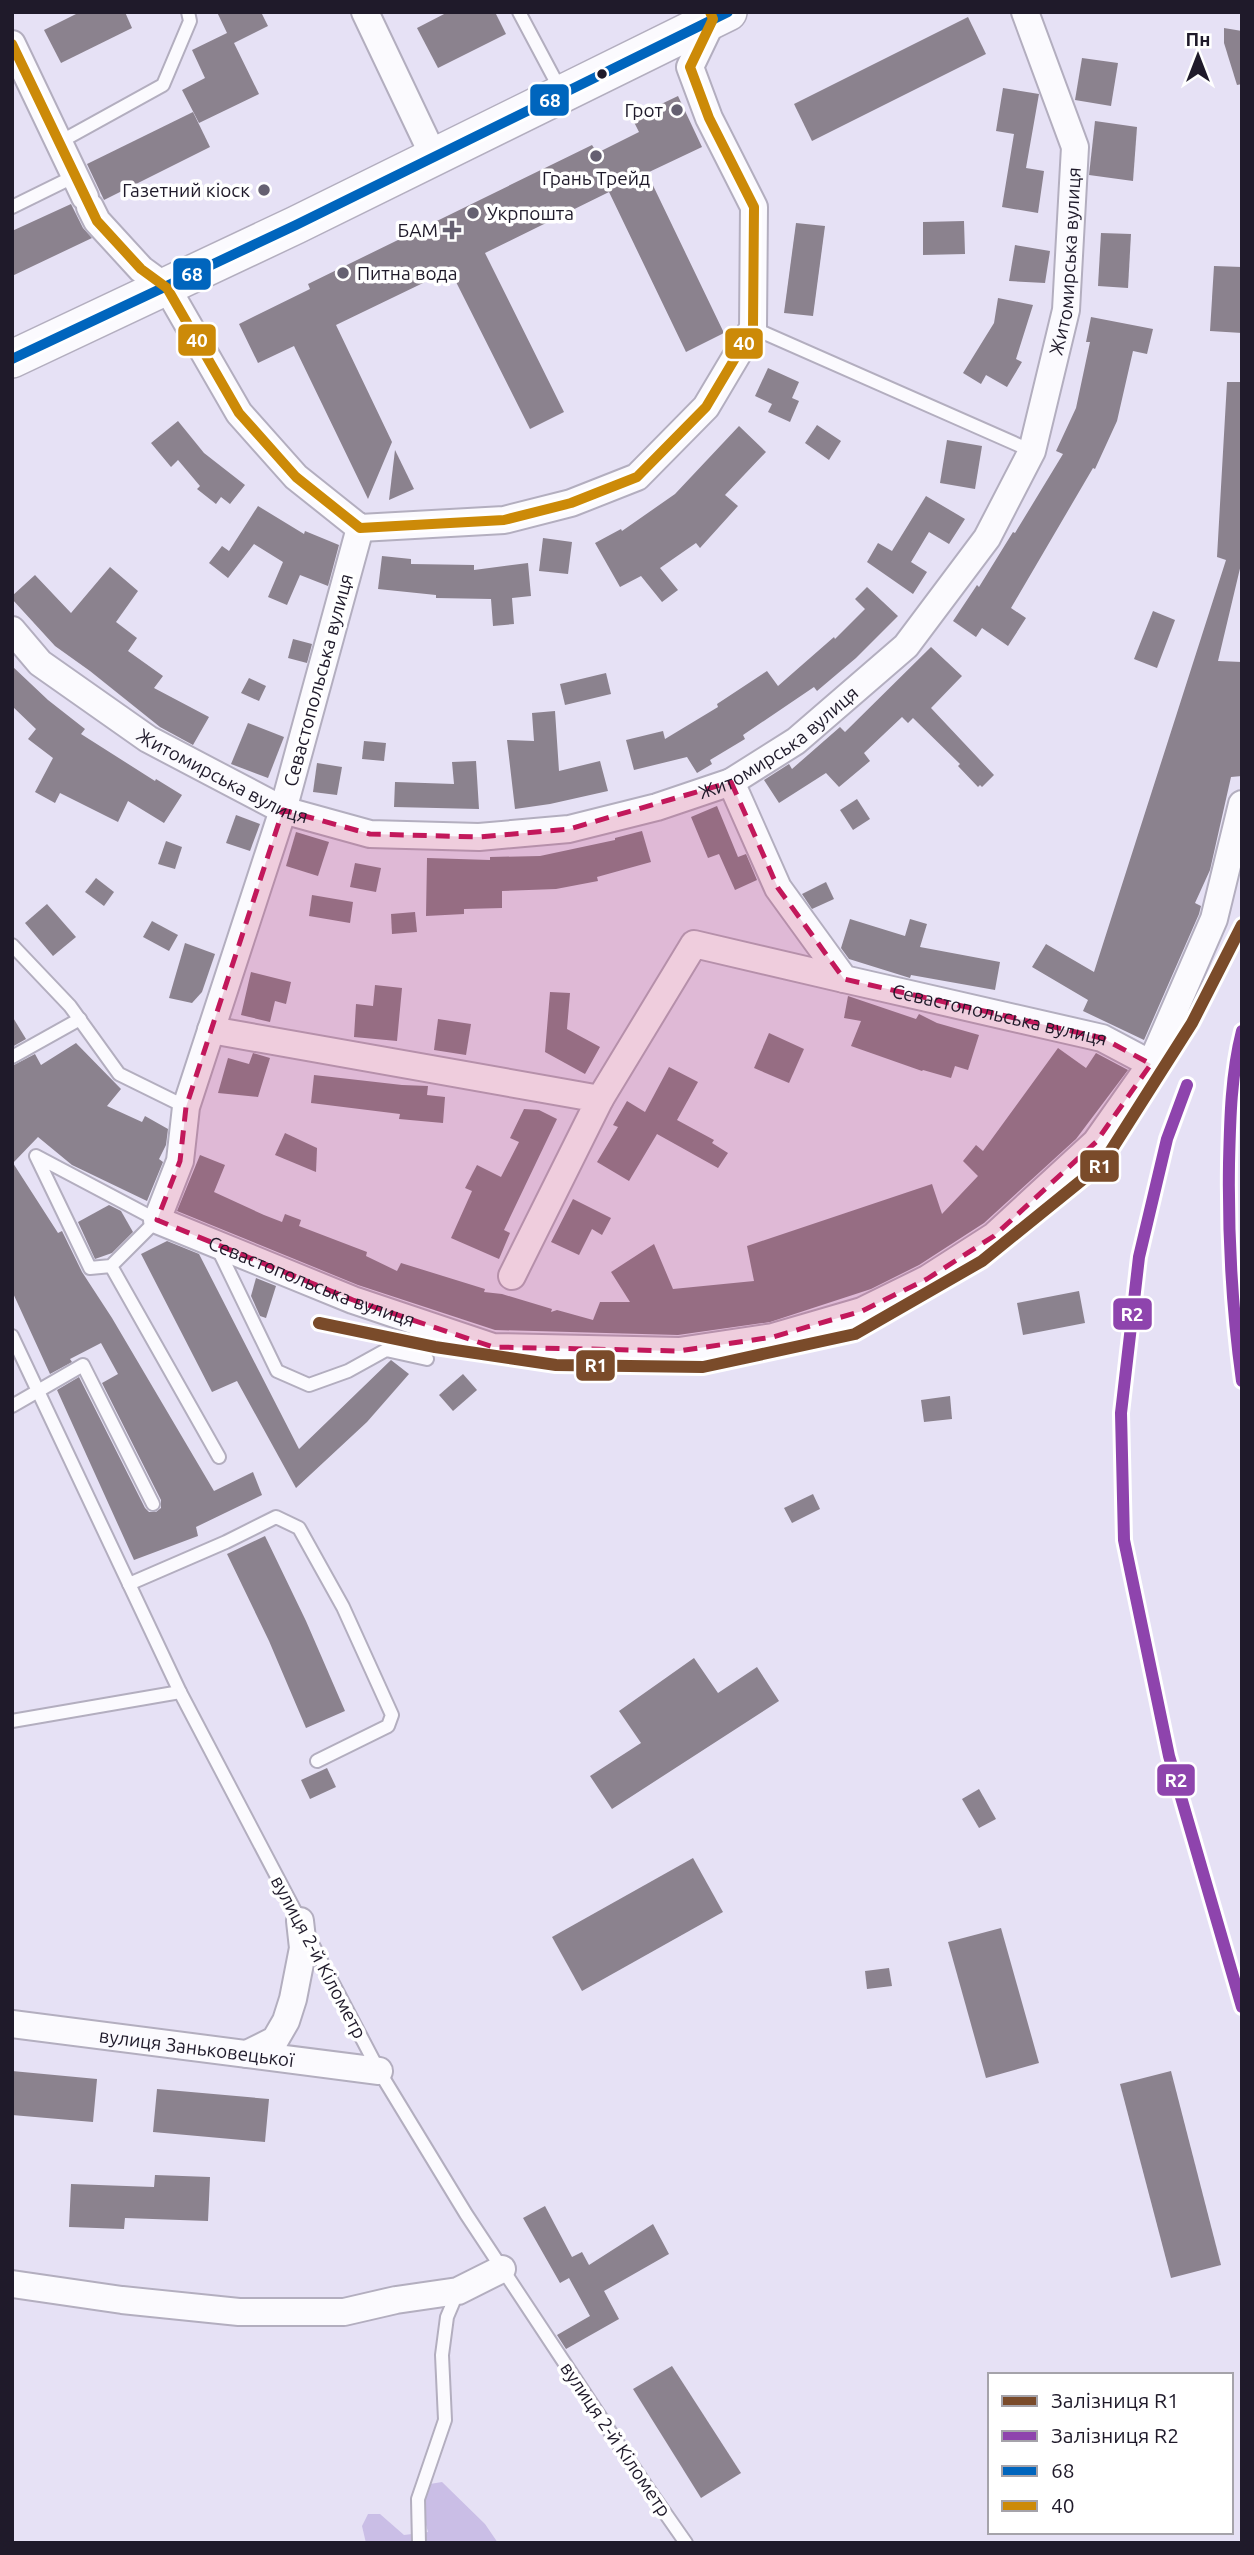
<svg xmlns="http://www.w3.org/2000/svg" width="1254" height="2555" font-family="Ubuntu,sans-serif">
	<style>
		.green { fill: #cabee6 }
		.building { fill: #8b828e }
		.lines { fill: none; stroke-linecap: round; stroke-linejoin: round }
		.service-casing { stroke: #b3aebf; stroke-width: 16 }
		.minor-casing { stroke: #b3aebf; stroke-width: 30 }
		.secondary-casing { stroke: #b3aebf; stroke-width: 40 }
		.service { stroke: #fbfafe; stroke-width: 12 }
		.minor { stroke: #fbfafe; stroke-width: 26 }
		.secondary { stroke: #fbfafe; stroke-width: 37 }
		.bus-1-casing { stroke: #fff; stroke-width: 16 }
		.bus-2-casing { stroke: #fff; stroke-width: 16 }
		.bus-1 { stroke: #0065bd; stroke-width: 10 }
		.bus-2 { stroke: #cc8a08; stroke-width: 10 }
		.rail-1-casing { stroke: #fff; stroke-width: 18 }
		.rail-2-casing { stroke: #fff; stroke-width: 18 }
		.rail-1 { stroke: #7a4b2a; stroke-width: 12 }
		.rail-2 { stroke: #8e44ad; stroke-width: 12 }
		.marked { fill: #c2185b; fill-opacity: 0.2; stroke: #c2185b; stroke-width: 5; stroke-dasharray: 14 9; stroke-linejoin: round }
		.bus-dot { fill: #1f1a2a; stroke: #fff; stroke-width: 2.5 }
		.poi-dot { fill: #656071; stroke: #fff; stroke-width: 2.5 }
		.labels { text-anchor: middle; stroke-width: 7; stroke-linejoin: round; paint-order: stroke }
		.poi-label { font-size: 19px; fill: #1f1a2a; stroke: #fff; text-anchor: end }
		.street-label { font-size: 19px; fill: #1f1a2a; stroke: #fff }
		.line-badge { stroke: #fff; stroke-width: 2.5 }
		.badge-label { font-size: 19px; text-anchor: middle; font-weight: bold; fill: #fff }
	</style>
	<rect width="100%" height="100%" fill="#e6e1f5"/>
	<path class="green" d="M442 2482 485 2524 498 2543H366L362 2526 368 2514H380L404 2535 428 2532C422 2509 421 2506 430 2484Z"/>
	<g class="building">
		<path d="M80 12H125L132 28 61 63 44 30Z"/>
		<path d="M217 12H261L268 26 234 43 259 94 199 123 182 90 205 78 192 50 227 33Z"/>
		<path d="M448 12H495L506 34 438 68 417 28Z"/>
		<path d="M968 17 986 54 812 141 794 104Z"/>
		<path d="M1224 28 1242 31V84L1237 85 1224 43Z"/>
		<path d="M1082 58 1118 63 1111 106 1075 100Z"/>
		<path d="M1003 88 1039 94 1026 168 1044 171 1038 213 1002 207 1014 134 996 131Z"/>
		<path d="M678 96 702 147 647 173 724 333 686 352 609 192 485 253 564 412 530 429 450 270 336 325 392 442 368 499 294 346 258 363 239 324 310 289 308 284 592 145 597 153 639 132 632 118Z"/>
		<path d="M193 112 210 147 104 200 87 164Z"/>
		<path d="M1095 121 1137 127 1133 181 1089 175Z"/>
		<path d="M71 204 83 228 92 238 12 276V231Z"/>
		<path d="M964 221 965 254 923 255V222Z"/>
		<path d="M796 223 825 226 813 316 784 313Z"/>
		<path d="M1101 233 1131 234 1128 288 1098 286Z"/>
		<path d="M1015 245 1050 251 1045 283 1009 281Z"/>
		<path d="M1214 266 1242 267V333L1210 331Z"/>
		<path d="M998 298 1033 305 1016 359 1022 362 1007 387 986 375 981 384 963 373 994 323Z"/>
		<path d="M1091 317 1153 329 1147 354 1133 351 1117 421 1095 469 1093 468 1011 608 1026 618 1008 646 982 628 976 637 953 621 977 585 979 587 1013 532 1015 533 1063 454 1056 451 1076 408 1090 342H1086Z"/>
		<path d="M768 368 799 382 792 398 799 401 790 422 768 412 772 404 755 396Z"/>
		<path d="M1227 382H1242V560L1218 661 1242 662V776L1231 777 1210 870 1195 903 1201 906 1199 914 1144 1040 1083 1011 1088 1000 1032 967 1046 944 1094 972 1226 560 1217 557Z"/>
		<path d="M178 421 204 453 245 485 230 504 221 497 216 504 197 489 200 486 178 460 171 467 151 443Z"/>
		<path d="M817 425 841 441 829 460 805 443Z"/>
		<path d="M739 426 766 452 725 495 738 506 700 548 696 543 660 568 678 590 662 602 641 576 620 587 595 543 621 529 622 531 675 494Z"/>
		<path d="M947 440 982 446 975 489 940 483Z"/>
		<path d="M395 450 414 489 389 500Z"/>
		<path d="M926 496 965 519 949 544 929 532 911 562 927 572 913 594 867 562 878 543 892 551Z"/>
		<path d="M258 506 304 534 305 531 339 545 328 586 300 575 287 605 268 597 283 562 254 544 228 578 209 563 222 546 229 551Z"/>
		<path d="M543 538 572 542 568 574 539 571Z"/>
		<path d="M382 556 411 559V564L474 565V570L528 563 531 596 512 598 514 624 493 626 491 599 436 598V595L378 589Z"/>
		<path d="M110 567 138 591 116 622 137 638 128 651 163 676 154 688 209 717 193 745 160 727 90 671 55 646 12 599V596L35 575 71 613Z"/>
		<path d="M867 587 898 616 856 658 817 691 814 687 743 735 745 739 710 760 712 764 697 773 687 757 634 770 626 740 663 731 665 739 718 707 717 704 767 671 778 686 834 637 835 639 865 609 855 599Z"/>
		<path d="M1153 611 1175 620 1157 668 1134 659Z"/>
		<path d="M293 639 312 644 307 663 288 658Z"/>
		<path d="M931 647 962 676 931 708 994 775 982 787 980 785 978 787 958 766 960 764 913 718 908 723 902 717 864 753 870 761 839 787 826 773 779 803 764 780 789 764 792 769 840 727 845 732Z"/>
		<path d="M12 666 48 700 85 729 81 734 155 781 156 779 182 795 164 823 128 801 118 822 60 793 55 803 35 792 53 758 28 739 36 729 12 706Z"/>
		<path d="M606 673 611 694 565 705 560 684Z"/>
		<path d="M249 678 266 686 259 701 241 693Z"/>
		<path d="M555 711 559 771 600 761 608 791 550 804 515 809 507 740 534 741 532 713Z"/>
		<path d="M248 723 284 737 268 778 231 764Z"/>
		<path d="M364 741 386 743 384 761 362 759Z"/>
		<path d="M476 761 479 809 394 807 395 782 454 784 452 762Z"/>
		<path d="M317 763 342 767 337 795 313 792Z"/>
		<path d="M857 799 870 819 853 830 840 810Z"/>
		<path d="M717 806 738 857 746 854 757 880 735 890 719 854 708 858 691 817Z"/>
		<path d="M236 815 260 824 250 851 226 843Z"/>
		<path d="M642 831 651 862 597 877 598 881 556 889 502 891V908L464 909V914L426 916 427 858 490 860V857L540 856 615 840V838Z"/>
		<path d="M296 832 329 842 318 876 286 866Z"/>
		<path d="M166 841 182 847 175 869 158 864Z"/>
		<path d="M355 863 381 868 376 892 350 887Z"/>
		<path d="M96 878 114 892 104 906 85 892Z"/>
		<path d="M826 882 834 899 812 909 802 894Z"/>
		<path d="M312 895 353 902 350 923 309 916Z"/>
		<path d="M47 904 76 937 53 956 25 923Z"/>
		<path d="M415 912 417 932 392 934 391 914Z"/>
		<path d="M850 919 905 936 910 919 927 924 920 947 1000 962 995 990 911 975 910 978 849 959 841 948Z"/>
		<path d="M152 921 178 935 169 951 143 937Z"/>
		<path d="M185 943 215 954 202 992 192 1003 169 998Z"/>
		<path d="M251 972 291 982 286 1004 275 1001 270 1022 241 1015Z"/>
		<path d="M375 985 402 988 397 1041 354 1037 356 1004 373 1006Z"/>
		<path d="M550 992 570 993 567 1029 600 1047 585 1074 545 1052Z"/>
		<path d="M848 996 916 1019 919 1014 937 1023 979 1035 968 1070 955 1066 951 1078 923 1070 922 1071 851 1046 861 1021 844 1018Z"/>
		<path d="M12 1016 26 1039 12 1047Z"/>
		<path d="M438 1019 471 1024 466 1055 434 1050Z"/>
		<path d="M769 1033 804 1049 789 1083 754 1068Z"/>
		<path d="M76 1043 121 1089 107 1106 142 1122 145 1116 168 1129 166 1145 159 1159 163 1162 147 1201 72 1165 38 1137 13 1163 58 1233 62 1231 82 1272 112 1318 214 1491 253 1472 262 1495 196 1527 198 1536 134 1560 57 1390 79 1377 145 1508 149 1512H156L161 1508V1500L102 1383 118 1374 101 1343 70 1359 72 1362 50 1374 12 1291V1066L35 1054 41 1065Z"/>
		<path d="M1058 1048 1086 1068 1096 1053 1128 1070 1076 1139 984 1223 919 1265 871 1289 770 1322 678 1335 495 1330 358 1285 177 1211 200 1155 225 1165 214 1192 264 1215 282 1222 285 1214 301 1220 299 1226 367 1252 366 1256 397 1271 401 1263 485 1289 484 1292 502 1294 552 1309 551 1312 557 1310 593 1320 600 1302H630L611 1272 654 1244 673 1289 754 1281 747 1246 932 1184 942 1214 978 1176 963 1161 976 1145 983 1151Z"/>
		<path d="M253 1053 270 1058 258 1097 218 1093 228 1058 249 1064Z"/>
		<path d="M669 1067 698 1082 677 1120 714 1140 712 1143 728 1153 718 1168 657 1134 629 1181 597 1162 618 1127 613 1125 627 1101 645 1112Z"/>
		<path d="M314 1075 402 1085 428 1086 427 1095 445 1097 443 1123 399 1119 400 1114 311 1103Z"/>
		<path d="M524 1109 539 1110 557 1119 504 1230 510 1233 499 1259 451 1238 472 1191 465 1188 477 1165 501 1177 519 1142 510 1138Z"/>
		<path d="M285 1133 317 1148 316 1172 275 1155Z"/>
		<path d="M573 1199 611 1218 602 1235 592 1229 579 1255 551 1242Z"/>
		<path d="M109 1205 121 1211 133 1232 112 1253 95 1259 78 1222Z"/>
		<path d="M167 1241 199 1254 299 1449 391 1360 409 1374 367 1422 296 1488 237 1381 212 1392 141 1254Z"/>
		<path d="M256 1278 276 1286 266 1318 260 1316 251 1296Z"/>
		<path d="M1079 1291 1085 1323 1023 1335 1017 1303Z"/>
		<path d="M463 1374 477 1390 453 1411 439 1395Z"/>
		<path d="M950 1396 952 1419 924 1422 921 1400Z"/>
		<path d="M813 1494 820 1509 792 1523 784 1508Z"/>
		<path d="M265 1536 306 1621 345 1711 306 1728 269 1641 227 1554Z"/>
		<path d="M694 1658 718 1693 757 1667 779 1701 612 1809 590 1776 641 1743 619 1711Z"/>
		<path d="M327 1768 336 1787 310 1799 301 1780Z"/>
		<path d="M979 1789 996 1819 979 1828 962 1799Z"/>
		<path d="M693 1858 723 1912 582 1991 552 1937Z"/>
		<path d="M1001 1928 1039 2063 986 2078 948 1942Z"/>
		<path d="M889 1968 892 1986 867 1989 865 1971Z"/>
		<path d="M12 2071 97 2079 93 2122 12 2115Z"/>
		<path d="M1171 2071 1221 2265 1171 2278 1120 2084Z"/>
		<path d="M157 2089 269 2099 265 2142 153 2132Z"/>
		<path d="M155 2175 210 2177 208 2221 125 2218 124 2229 69 2227 71 2184 154 2187Z"/>
		<path d="M545 2206 572 2257 582 2252 589 2265 653 2224 669 2254 604 2291 619 2319 566 2349 557 2335 590 2316 569 2278 560 2283 523 2218Z"/>
		<path d="M672 2366 741 2473 701 2498 633 2389Z"/>
	</g>
	<g class="lines">
		<g class="service-casing">
			<g id="service">
				<path d="M519 12 561 91"/>
				<path d="M58 143 163 85 190 21 188 12"/>
				<path d="M12 207 75 176"/>
				<path d="M753 328 1032 451"/>
				<path d="M12 945 70 1006 119 1074 186 1107"/>
				<path d="M12 1057 80 1019"/>
				<path d="M217 1247 277 1371 309 1385 348 1371 386 1350 427 1359"/>
				<path d="M111 1266 90 1268 36 1156 157 1220 111 1266 219 1457"/>
				<path d="M12 1336 180 1692 379 2071 466 2214 642 2480 686 2543"/>
				<path d="M12 1406 83 1365 153 1504"/>
				<path d="M129 1584 226 1542 276 1517 299 1528 343 1607 392 1715 388 1726 317 1761"/>
				<path d="M12 1721 180 1692"/>
				<path d="M419 2543 418 2499 445 2420 442 2355 447 2317 458 2291"/>
			</g>
		</g>
		<g class="minor-casing">
			<g id="minor">
				<path d="M365 12 434 157"/>
				<path d="M12 44 85 197"/>
				<path d="M90 207 97 221 141 269 167 288 239 413 296 477 360 528 504 520 571 503 637 477 706 407 753 328 754 207 709 118 690 67 713 19 711 14"/>
				<path id="s1" d="M360 528 283 810 186 1107 180 1161 157 1220 353 1300 493 1347 679 1351 773 1337 862 1311 927 1279 994 1236 1096 1142 1151 1064"/>
				<path id="s2" d="M12 630 40 663 148 739 283 810 370 834 479 837 569 829 657 807 731 782 796 741 906 646 987 538 1032 451 1066 310 1075 147 1025 12"/>
				<path id="s3" d="M731 782 778 888 844 979 1102 1038 1151 1064 1214 919 1242 804"/>
				<path d="M211 1030 600 1099 512 1276"/>
				<path d="M600 1099 694 944 844 979"/>
				<path id="s4" d="M12 2024 379 2071"/>
				<path d="M247 2054 275 2040 286 2021 293 1999 303 1948 300 1921"/>
				<path d="M12 2284 122 2300 239 2312H344L396 2300 458 2291 502 2269"/>
			</g>
		</g>
		<g class="secondary-casing">
			<path id="secondary" d="M12 359 296 225 728 12"/>
		</g>
		<use href="#service" class="service"/>
		<use href="#minor" class="minor"/>
		<use href="#secondary" class="secondary"/>
		<g class="bus-1-casing">
			<path id="bus-1" d="M12 359 296 225 728 12"/>
		</g>
		<g class="bus-2-casing">
			<path id="bus-2" d="M12 44 97 221 141 269 167 288 239 413 296 477 360 528 504 520 571 503 637 477 706 407 753 328 754 207 709 118 690 67 713 19 710 12"/>
		</g>
		<use href="#bus-1" class="bus-1"/>
		<use href="#bus-2" class="bus-2"/>
		<g class="rail-1-casing">
			<path id="rail-1" d="M319 1323 435 1347 556 1365 703 1367 855 1334 982 1261 1103 1163 1192 1023 1242 925"/>
		</g>
		<g class="rail-2-casing">
			<g id="rail-2">
				<path d="M1242 1031C1231 1074 1230 1120 1229 1164 1228 1237 1232 1309 1242 1381"/>
				<path d="M1187 1085 1167 1139 1139 1257 1121 1413 1124 1540 1169 1756 1242 2007"/>
			</g>
		</g>
		<use href="#rail-1" class="rail-1"/>
		<use href="#rail-2" class="rail-2"/>
	</g>
	<path class="marked" d="M731 782 778 888 844 979 1102 1038 1151 1064 1096 1142 994 1236 927 1279 862 1311 773 1337 679 1351 493 1347 353 1300 157 1220 180 1161 186 1107 283 810 370 834 479 837 569 829Z"/>
	<circle class="bus-dot" cx="602" cy="74" r="6"/>
	<g class="poi-dot">
		<circle cx="677" cy="110" r="7"/>
		<circle cx="596" cy="156" r="7"/>
		<circle cx="264" cy="190" r="7"/>
		<circle cx="473" cy="213" r="7"/>
		<path d="M448.5 219.5h7v7h7v7h-7v7h-7v-7h-7v-7h7z"/>
		<circle cx="343" cy="273" r="7"/>
	</g>
	<g class="labels">
		<g class="poi-label">
			<text x="663" y="117">Грот</text>
			<text x="596" y="185" text-anchor="middle">Грань Трейд</text>
			<text x="250" y="197">Газетний кіоск</text>
			<text x="487" y="220" text-anchor="start">Укрпошта</text>
			<text x="438" y="237">БАМ</text>
			<text x="357" y="280" text-anchor="start">Питна вода</text>
		</g>
		<g class="street-label">
			<text dy="7" stroke="none"><textPath href="#s2" startOffset="1435">Житомирська вулиця</textPath></text>
			<text transform="translate(318 680) rotate(-75)" y="7">Севастопольська вулиця</text>
			<text dy="7" stroke="none"><textPath href="#s2" startOffset="847">Житомирська вулиця</textPath></text>
			<text dy="7" stroke="none"><textPath href="#s2" startOffset="259">Житомирська вулиця</textPath></text>
			<text dy="7" stroke="none"><textPath href="#s3" startOffset="388">Севастопольська вулиця</textPath></text>
			<text dy="7" stroke="none"><textPath href="#s1" startOffset="889">Севастопольська вулиця</textPath></text>
			<text transform="translate(319 1957) rotate(62)" y="7">вулиця 2-й Кілометр</text>
			<text dy="7" stroke="none"><textPath href="#s4" startOffset="186">вулиця Заньковецької</textPath></text>
			<text transform="translate(616 2439) rotate(56)" y="7">вулиця 2-й Кілометр</text>
		</g>
	</g>
	<g class="line-badge">
		<rect x="529" y="83" width="41" height="34" rx="7" fill="#0065bd"/>
		<rect x="172" y="257" width="40" height="34" rx="7" fill="#0065bd"/>
		<rect x="177" y="323" width="40" height="34" rx="7" fill="#cc8a08"/>
		<rect x="724" y="327" width="40" height="33" rx="7" fill="#cc8a08"/>
		<rect x="1079" y="1149" width="41" height="34" rx="7" fill="#7a4b2a"/>
		<rect x="1112" y="1297" width="41" height="34" rx="7" fill="#8e44ad"/>
		<rect x="575" y="1349" width="41" height="33" rx="7" fill="#7a4b2a"/>
		<rect x="1156" y="1763" width="40" height="34" rx="7" fill="#8e44ad"/>
	</g>
	<g class="badge-label">
		<text x="550" y="107">68</text>
		<text x="192" y="281">68</text>
		<text x="197" y="347">40</text>
		<text x="744" y="350">40</text>
		<text x="1100" y="1173">R1</text>
		<text x="1132" y="1321">R2</text>
		<text x="596" y="1372">R1</text>
		<text x="1176" y="1787">R2</text>
	</g>
	<rect width="1254" height="2555" fill="none" stroke="#1f1a2a" stroke-width="28"/>
	<rect x="988" y="2373" width="245" height="161" fill="#ffffff" stroke="#a5a3aa" stroke-width="2"/>
	<rect x="1002" y="2396" width="35" height="10" fill="#7a4b2a" stroke="#a5a3aa" stroke-width="2"/>
	<text x="1051" y="2408" font-size="21" fill="#1f1a2a">Залізниця R1</text>
	<rect x="1002" y="2431" width="35" height="10" fill="#8e44ad" stroke="#a5a3aa" stroke-width="2"/>
	<text x="1051" y="2443" font-size="21" fill="#1f1a2a">Залізниця R2</text>
	<rect x="1002" y="2466" width="35" height="10" fill="#0065bd" stroke="#a5a3aa" stroke-width="2"/>
	<text x="1051" y="2478" font-size="21" fill="#1f1a2a">68</text>
	<rect x="1002" y="2501" width="35" height="10" fill="#cc8a08" stroke="#a5a3aa" stroke-width="2"/>
	<text x="1051" y="2513" font-size="21" fill="#1f1a2a">40</text>
	<g transform="translate(1198 56)" stroke="#ffffff" stroke-width="5" paint-order="stroke">
	<path d="M0-5L12 26L0 18L-12 26Z" fill="#1f1a2a"/>
	<text y="-10" font-size="19" font-weight="bold" text-anchor="middle" fill="#1f1a2a">Пн</text>
	</g>
</svg>
